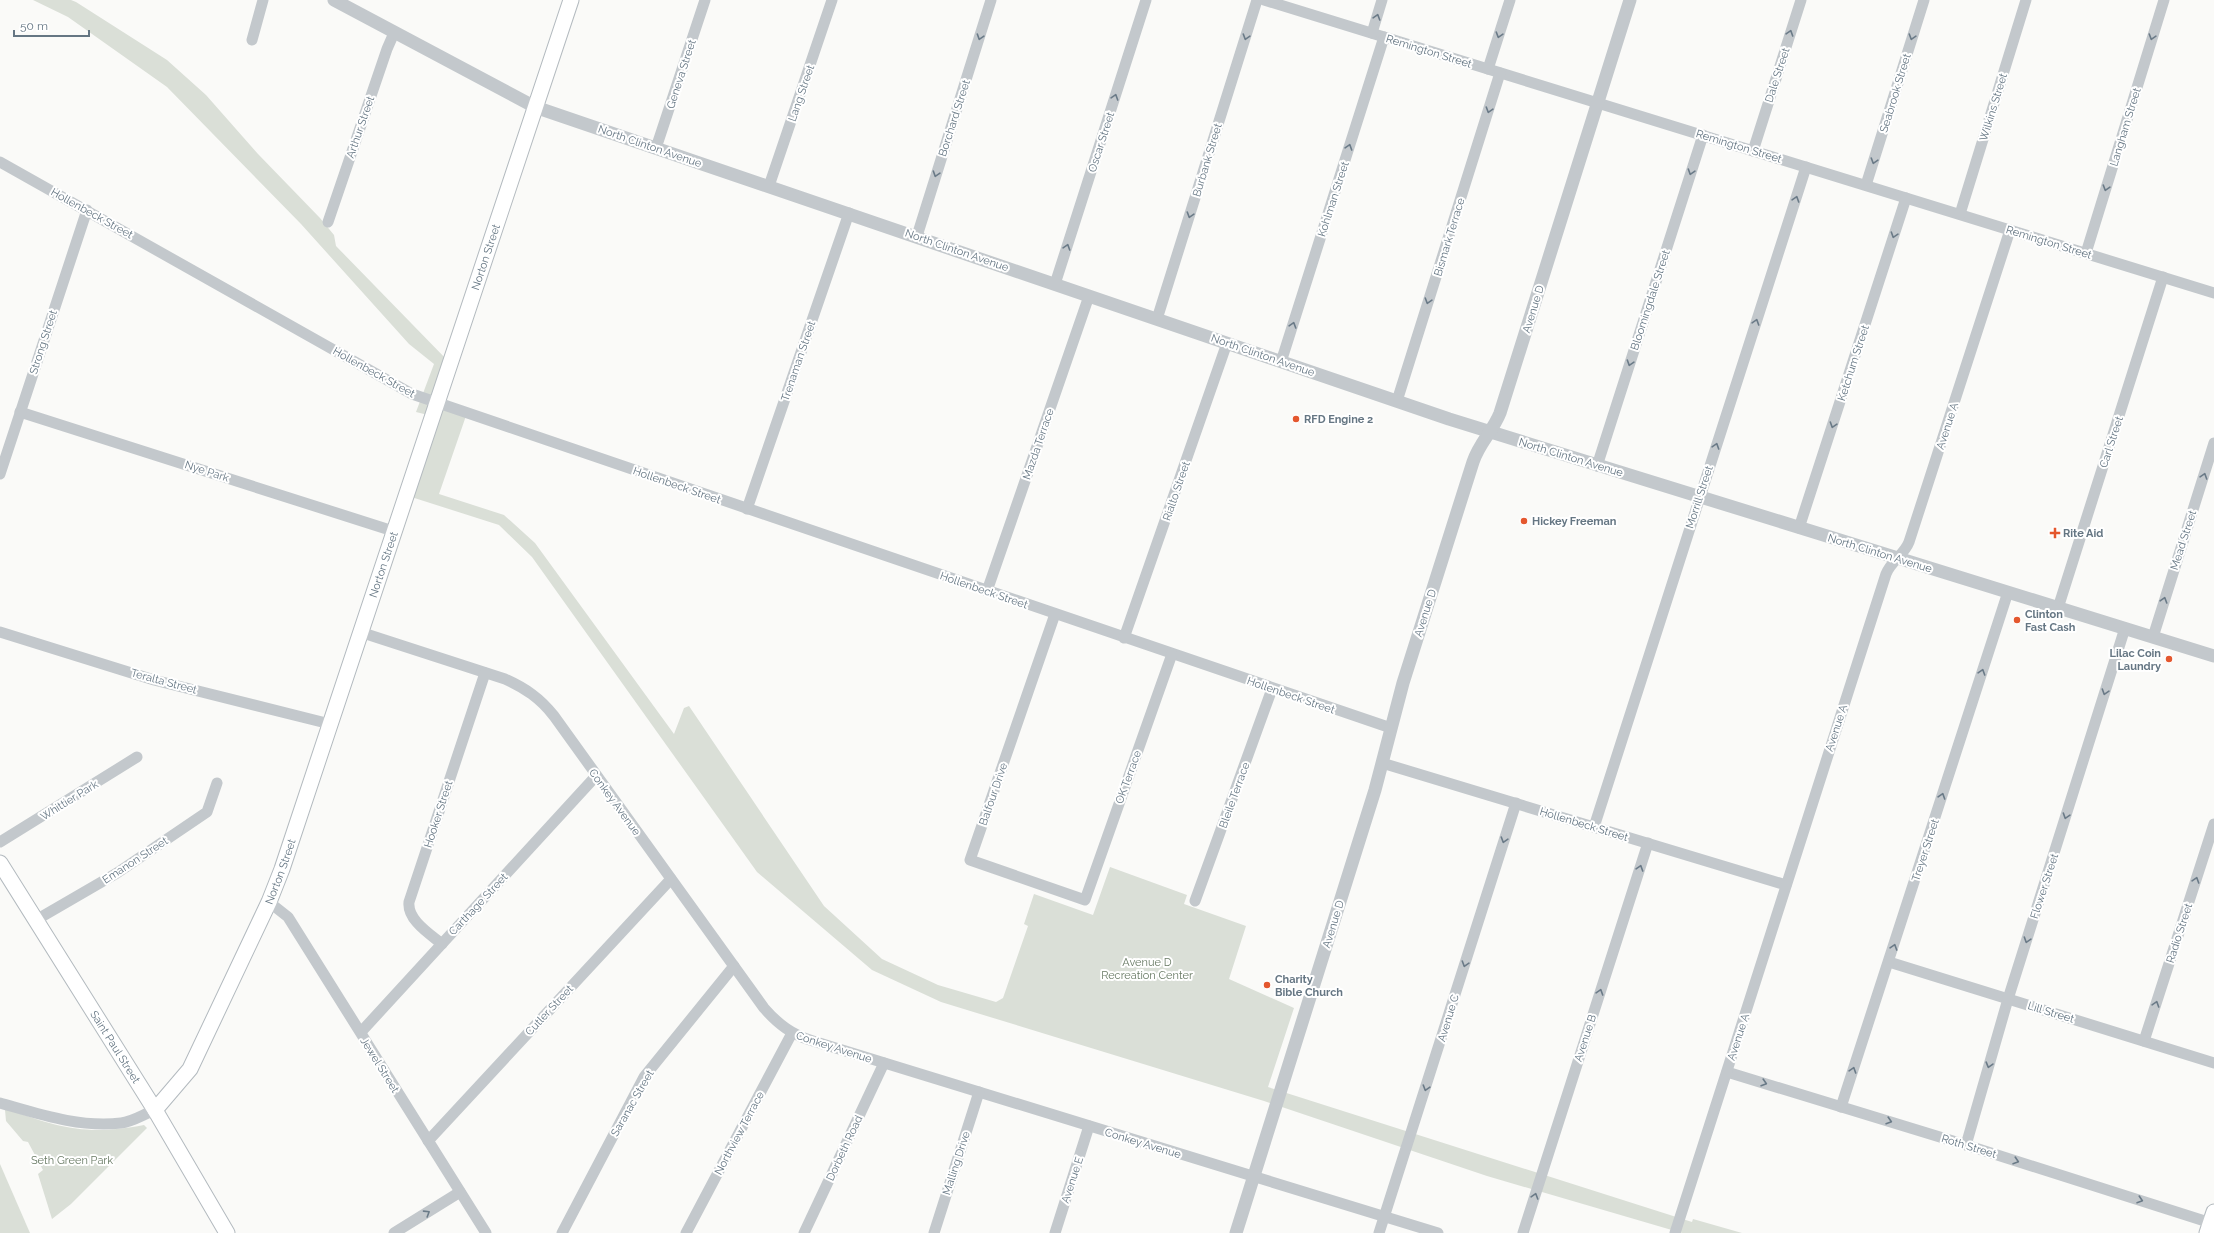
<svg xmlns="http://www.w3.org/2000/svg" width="2214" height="1233" font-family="Raleway,sans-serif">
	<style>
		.green { fill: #dadfd7 }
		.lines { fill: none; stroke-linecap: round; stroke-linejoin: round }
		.secondary-casing { stroke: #b3babf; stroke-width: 17 }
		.minor { stroke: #c3c8cc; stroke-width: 11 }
		.tertiary { stroke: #c3c8cc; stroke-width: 13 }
		.secondary { stroke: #fff; stroke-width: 15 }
		.oneway { stroke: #6a7a87 }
		.poi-dot { fill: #e4572e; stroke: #fff; stroke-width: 1.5 }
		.labels { text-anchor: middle; stroke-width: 4; stroke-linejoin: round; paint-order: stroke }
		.street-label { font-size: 11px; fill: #657683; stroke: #fff }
		.poi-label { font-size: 11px; font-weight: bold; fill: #657683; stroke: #fff; text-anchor: start }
		.park-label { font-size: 11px; fill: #687a64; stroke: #fff }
	</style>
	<rect width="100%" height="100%" fill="#fafaf8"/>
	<g class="green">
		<path d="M33 0H71L76 2 167 60 206 95 258 154 320 218 334 235 336 246 450 363 437 403 467 413 439 494 504 515 535 543 674 734 684 708 689 706 824 906 882 959 938 985 996 1002 1003 998 1028 926 1024 924 1034 894 1093 915 1110 867 1187 895 1184 904 1246 926 1229 979 1294 1008 1268 1087 1692 1222 1693 1219 1742 1233H1682L1487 1176 1264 1101 941 1002 872 970 757 872 532 557 499 525 405 495 432 416 416 412 434 364 409 344 301 224 167 87 68 17Z"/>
		<path d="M7 1109C60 1128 87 1136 144 1125L147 1128 71 1204 52 1219 38 1174 43 1170 28 1142 23 1141 6 1121 5 1110Z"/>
		<path d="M0 1164 30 1233H0Z"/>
	</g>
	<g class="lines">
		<g class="secondary-casing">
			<g id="secondary">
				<path id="s1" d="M0 863 155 1110 227 1233"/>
				<path id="s2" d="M155 1110 190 1069 269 902 282 869 571 0"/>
				<path d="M2207 1233 2214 1212"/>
			</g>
		</g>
		<g class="minor">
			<path d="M1264 0 2214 293"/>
			<path d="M1372 33 1382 0"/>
			<path d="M252 40 263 0"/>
			<path d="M1488 69 1510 0"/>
			<path d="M656 148 705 0"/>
			<path d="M1753 151 1801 0"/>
			<path d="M0 162 412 394 1391 728"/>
			<path d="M1866 185 1924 0"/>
			<path d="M769 186 832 0"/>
			<path d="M1960 214 2026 0"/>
			<path d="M328 222 387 49 394 33"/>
			<path d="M917 236 991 0"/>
			<path d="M2086 253 2164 0"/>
			<path d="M1055 284 1146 0"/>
			<path d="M1157 319 1257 0"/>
			<path d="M1281 362 1384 37"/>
			<path d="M1397 401 1500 73"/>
			<path d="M20 412 393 531"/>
			<path d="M1597 466 1703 135"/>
			<path d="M0 474 87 210"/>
			<path d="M747 509 849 213"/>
			<path d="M1799 528 1906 198"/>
			<path d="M987 591 1089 296"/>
			<path d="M2058 608 2163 277"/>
			<path d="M1055 614 970 860 1085 900 1172 654"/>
			<path d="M0 632 154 680 330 724"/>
			<path d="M360 632 505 679C525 688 540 698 554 716L764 1008C778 1024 792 1035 813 1041L1438 1233"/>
			<path d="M2153 637 2214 443"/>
			<path d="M1124 638 1227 343"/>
			<path d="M1382 763 1786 885"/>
			<path d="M1594 827 1806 167"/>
			<path d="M0 842 137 757"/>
			<path d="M1195 901 1272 689"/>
			<path d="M269 902 288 917 486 1233"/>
			<path d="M36 920 117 873 207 812 217 783"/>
			<path d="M442 944C430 934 407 920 409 902L485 673"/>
			<path d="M1889 962 2214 1063"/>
			<path d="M361 1032 596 776"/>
			<path d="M2144 1041 2214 824"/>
			<path d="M1727 1072 1966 1145 2211 1223"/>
			<path d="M0 1103C39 1114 80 1128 121 1123 132 1122 144 1114 155 1110"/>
			<path d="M1841 1107 2008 592"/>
			<path d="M428 1141 671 879"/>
			<path d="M1966 1145 2008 999 2125 628"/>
			<path d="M394 1233 460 1192"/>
			<path d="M562 1233 644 1077 734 966"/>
			<path d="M686 1233 792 1033"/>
			<path d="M804 1233 884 1063"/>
			<path d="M934 1233 979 1092"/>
			<path d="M1055 1233 1089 1126"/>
			<path d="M1379 1233 1516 803"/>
			<path d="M1523 1233 1648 843"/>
			<path d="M1675 1233 1886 574C1891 561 1904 555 1909 542L2010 230"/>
		</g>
		<g class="tertiary">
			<path d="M334 0 535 107 1449 419 2214 656"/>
			<path d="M1236 1233 1375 790 1403 683 1473 462C1479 443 1493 431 1500 413L1630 0"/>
		</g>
		<use href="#secondary" class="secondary"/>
	</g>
	<defs><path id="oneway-chevron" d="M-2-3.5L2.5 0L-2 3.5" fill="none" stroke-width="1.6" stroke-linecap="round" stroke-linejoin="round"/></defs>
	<g class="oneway">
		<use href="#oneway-chevron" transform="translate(1377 17) rotate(-73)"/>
		<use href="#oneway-chevron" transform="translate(1790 33) rotate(-72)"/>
		<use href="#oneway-chevron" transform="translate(1499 35) rotate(107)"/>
		<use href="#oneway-chevron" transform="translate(980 37) rotate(108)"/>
		<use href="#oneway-chevron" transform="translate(1246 37) rotate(107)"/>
		<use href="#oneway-chevron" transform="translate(1912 37) rotate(107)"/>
		<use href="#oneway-chevron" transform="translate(2152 37) rotate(107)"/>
		<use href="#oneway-chevron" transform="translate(1115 97) rotate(-72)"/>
		<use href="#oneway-chevron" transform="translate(1489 110) rotate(107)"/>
		<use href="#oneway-chevron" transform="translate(1349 147) rotate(-72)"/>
		<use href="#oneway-chevron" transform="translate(1874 161) rotate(107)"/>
		<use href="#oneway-chevron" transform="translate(1691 172) rotate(108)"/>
		<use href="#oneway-chevron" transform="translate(936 174) rotate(108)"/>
		<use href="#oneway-chevron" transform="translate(2106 188) rotate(107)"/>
		<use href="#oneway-chevron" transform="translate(1796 199) rotate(-72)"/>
		<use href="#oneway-chevron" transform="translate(1190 215) rotate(107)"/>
		<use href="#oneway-chevron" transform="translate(1894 235) rotate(108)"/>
		<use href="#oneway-chevron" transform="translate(1067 247) rotate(-72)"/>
		<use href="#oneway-chevron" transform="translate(1428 301) rotate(107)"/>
		<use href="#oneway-chevron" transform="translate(1756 322) rotate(-72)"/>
		<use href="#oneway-chevron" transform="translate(1293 325) rotate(-73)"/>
		<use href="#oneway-chevron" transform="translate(1630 363) rotate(108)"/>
		<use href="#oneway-chevron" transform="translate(1833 425) rotate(108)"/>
		<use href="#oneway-chevron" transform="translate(1716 446) rotate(-72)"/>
		<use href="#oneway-chevron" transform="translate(2204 476) rotate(-72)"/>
		<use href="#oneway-chevron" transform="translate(2164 600) rotate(-73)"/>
		<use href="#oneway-chevron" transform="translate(1982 672) rotate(-72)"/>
		<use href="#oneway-chevron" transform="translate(2105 692) rotate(108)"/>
		<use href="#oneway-chevron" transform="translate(1942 796) rotate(-72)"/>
		<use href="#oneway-chevron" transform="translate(2066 816) rotate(108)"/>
		<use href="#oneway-chevron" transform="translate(1504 840) rotate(107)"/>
		<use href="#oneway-chevron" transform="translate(1640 868) rotate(-72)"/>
		<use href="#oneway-chevron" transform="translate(2196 880) rotate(-72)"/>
		<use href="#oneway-chevron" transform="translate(2027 940) rotate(108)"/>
		<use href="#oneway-chevron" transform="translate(1894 947) rotate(-72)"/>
		<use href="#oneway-chevron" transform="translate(1465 964) rotate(107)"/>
		<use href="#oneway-chevron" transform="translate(1600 992) rotate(-72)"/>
		<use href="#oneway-chevron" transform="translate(2156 1004) rotate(-72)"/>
		<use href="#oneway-chevron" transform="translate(1989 1065) rotate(106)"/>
		<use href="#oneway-chevron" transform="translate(1853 1070) rotate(-72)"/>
		<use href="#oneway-chevron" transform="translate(1764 1083) rotate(17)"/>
		<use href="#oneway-chevron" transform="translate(1426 1088) rotate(107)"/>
		<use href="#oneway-chevron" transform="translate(1889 1121) rotate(17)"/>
		<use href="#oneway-chevron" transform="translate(2016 1161) rotate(18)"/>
		<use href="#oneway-chevron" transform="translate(1535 1196) rotate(-73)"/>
		<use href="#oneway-chevron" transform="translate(2140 1200) rotate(18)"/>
		<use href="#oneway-chevron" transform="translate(427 1213) rotate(-32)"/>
	</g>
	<g class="poi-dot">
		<circle cx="1296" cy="419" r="4"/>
		<circle cx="1524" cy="521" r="4"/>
		<path d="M2053 527h4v4h4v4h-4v4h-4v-4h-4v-4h4z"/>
		<circle cx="2017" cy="620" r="4"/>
		<circle cx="2169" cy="659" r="4"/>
		<circle cx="1267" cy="985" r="4"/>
	</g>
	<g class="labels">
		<g class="street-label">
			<text transform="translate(1429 51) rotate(17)" y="4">Remington Street</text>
			<text transform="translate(681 74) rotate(-72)" y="4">Geneva Street</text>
			<text transform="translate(1777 75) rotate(-72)" y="4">Dale Street</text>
			<text transform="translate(801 93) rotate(-71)" y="4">Lang Street</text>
			<text transform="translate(1895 93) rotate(-73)" y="4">Seabrook Street</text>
			<text transform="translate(1993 107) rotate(-73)" y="4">Wilkins Street</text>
			<text transform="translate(954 118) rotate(-72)" y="4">Borchard Street</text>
			<text transform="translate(360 127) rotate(-71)" y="4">Arthur Street</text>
			<text transform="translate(2125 127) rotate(-73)" y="4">Langham Street</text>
			<text transform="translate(1101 142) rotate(-72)" y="4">Oscar Street</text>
			<text transform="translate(650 146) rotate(19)" y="4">North Clinton Avenue</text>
			<text transform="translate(1739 146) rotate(17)" y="4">Remington Street</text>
			<text transform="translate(1207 160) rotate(-73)" y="4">Burbank Street</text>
			<text transform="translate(1333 199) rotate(-72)" y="4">Kohlman Street</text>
			<text transform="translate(92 213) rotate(29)" y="4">Hollenbeck Street</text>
			<text transform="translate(1449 237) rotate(-73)" y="4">Bismark Terrace</text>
			<text transform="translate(2049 242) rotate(17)" y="4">Remington Street</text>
			<text transform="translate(957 250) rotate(19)" y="4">North Clinton Avenue</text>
			<text dy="4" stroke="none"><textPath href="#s2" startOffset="919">Norton Street</textPath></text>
			<text transform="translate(1650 300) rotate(-72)" y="4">Bloomingdale Street</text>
			<text transform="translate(1533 309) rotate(-73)" y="4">Avenue D</text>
			<text transform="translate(43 342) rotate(-72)" y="4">Strong Street</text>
			<text transform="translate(1263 355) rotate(19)" y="4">North Clinton Avenue</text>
			<text transform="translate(798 361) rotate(-71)" y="4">Trenaman Street</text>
			<text transform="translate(1853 363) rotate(-72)" y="4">Ketchum Street</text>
			<text transform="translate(374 372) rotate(29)" y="4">Hollenbeck Street</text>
			<text transform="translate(1947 426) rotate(-72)" y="4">Avenue A</text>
			<text transform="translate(2111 442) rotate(-72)" y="4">Carl Street</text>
			<text transform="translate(1038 444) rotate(-71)" y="4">Mazda Terrace</text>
			<text transform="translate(1571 457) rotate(17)" y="4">North Clinton Avenue</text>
			<text transform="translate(207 471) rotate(18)" y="4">Nye Park</text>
			<text transform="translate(677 485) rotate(19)" y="4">Hollenbeck Street</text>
			<text transform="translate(1176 491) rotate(-71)" y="4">Rialto Street</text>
			<text transform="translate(1699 497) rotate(-72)" y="4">Morrill Street</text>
			<text transform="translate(2183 540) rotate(-72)" y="4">Mead Street</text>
			<text transform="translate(1880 553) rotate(17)" y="4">North Clinton Avenue</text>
			<text dy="4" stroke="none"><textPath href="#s2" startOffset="595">Norton Street</textPath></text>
			<text transform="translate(984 590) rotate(19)" y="4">Hollenbeck Street</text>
			<text transform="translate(1425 613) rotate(-72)" y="4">Avenue D</text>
			<text transform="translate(164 681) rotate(15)" y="4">Teralta Street</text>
			<text transform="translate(1291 695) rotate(19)" y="4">Hollenbeck Street</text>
			<text transform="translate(1836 728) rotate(-72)" y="4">Avenue A</text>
			<text transform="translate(1128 777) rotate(-70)" y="4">OK Terrace</text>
			<text transform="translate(993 794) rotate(-71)" y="4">Balfour Drive</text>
			<text transform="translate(1234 795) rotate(-70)" y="4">Bleile Terrace</text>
			<text transform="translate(69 800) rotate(-32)" y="4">Whittier Park</text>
			<text transform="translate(615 802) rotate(54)" y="4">Conkey Avenue</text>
			<text transform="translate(438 814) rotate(-72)" y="4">Hooker Street</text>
			<text transform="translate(1584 824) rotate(17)" y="4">Hollenbeck Street</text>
			<text transform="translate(1925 850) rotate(-72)" y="4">Treyer Street</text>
			<text transform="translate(135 860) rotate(-33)" y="4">Emanon Street</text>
			<text dy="4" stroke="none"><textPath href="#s2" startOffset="271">Norton Street</textPath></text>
			<text transform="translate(2044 886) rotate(-72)" y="4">Flower Street</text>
			<text transform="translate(478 904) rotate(-47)" y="4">Carthage Street</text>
			<text transform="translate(1333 924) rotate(-73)" y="4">Avenue D</text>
			<text transform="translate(2179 933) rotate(-72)" y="4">Radio Street</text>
			<text transform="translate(549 1010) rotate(-47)" y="4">Cutler Street</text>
			<text transform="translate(2051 1012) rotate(17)" y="4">Lill Street</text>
			<text transform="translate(1448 1018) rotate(-73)" y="4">Avenue C</text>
			<text transform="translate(1738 1037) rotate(-72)" y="4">Avenue A</text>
			<text transform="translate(1585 1038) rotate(-72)" y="4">Avenue B</text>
			<text dy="4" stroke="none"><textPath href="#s1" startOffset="217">Saint Paul Street</textPath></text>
			<text transform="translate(834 1047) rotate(18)" y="4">Conkey Avenue</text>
			<text transform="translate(380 1065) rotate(58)" y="4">Jewel Street</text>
			<text transform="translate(632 1103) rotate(-60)" y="4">Saranac Street</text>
			<text transform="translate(739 1133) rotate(-62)" y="4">Northview Terrace</text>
			<text transform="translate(1143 1143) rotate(17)" y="4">Conkey Avenue</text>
			<text transform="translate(1969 1146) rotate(17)" y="4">Roth Street</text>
			<text transform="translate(844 1148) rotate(-65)" y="4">Dorbeth Road</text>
			<text transform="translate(956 1163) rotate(-72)" y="4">Malling Drive</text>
			<text transform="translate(1072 1180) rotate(-72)" y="4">Avenue E</text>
		</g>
		<g class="poi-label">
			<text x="1304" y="423">RFD Engine 2</text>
			<text x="1532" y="525">Hickey Freeman</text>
			<text x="2063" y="537">Rite Aid</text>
			<text x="2025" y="618">Clinton<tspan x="2025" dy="13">Fast Cash</tspan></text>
			<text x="2161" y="657" text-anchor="end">Lilac Coin<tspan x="2161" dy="13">Laundry</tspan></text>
			<text x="1275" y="983">Charity<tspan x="1275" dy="13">Bible Church</tspan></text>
		</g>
		<g class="park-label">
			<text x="1147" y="966">Avenue D<tspan x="1147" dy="13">Recreation Center</tspan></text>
			<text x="72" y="1164">Seth Green Park</text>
		</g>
	</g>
	<path d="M14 30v6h75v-6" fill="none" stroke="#657683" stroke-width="2"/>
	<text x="20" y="30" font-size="12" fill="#657683" stroke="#ffffff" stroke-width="3" paint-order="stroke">50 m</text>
</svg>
